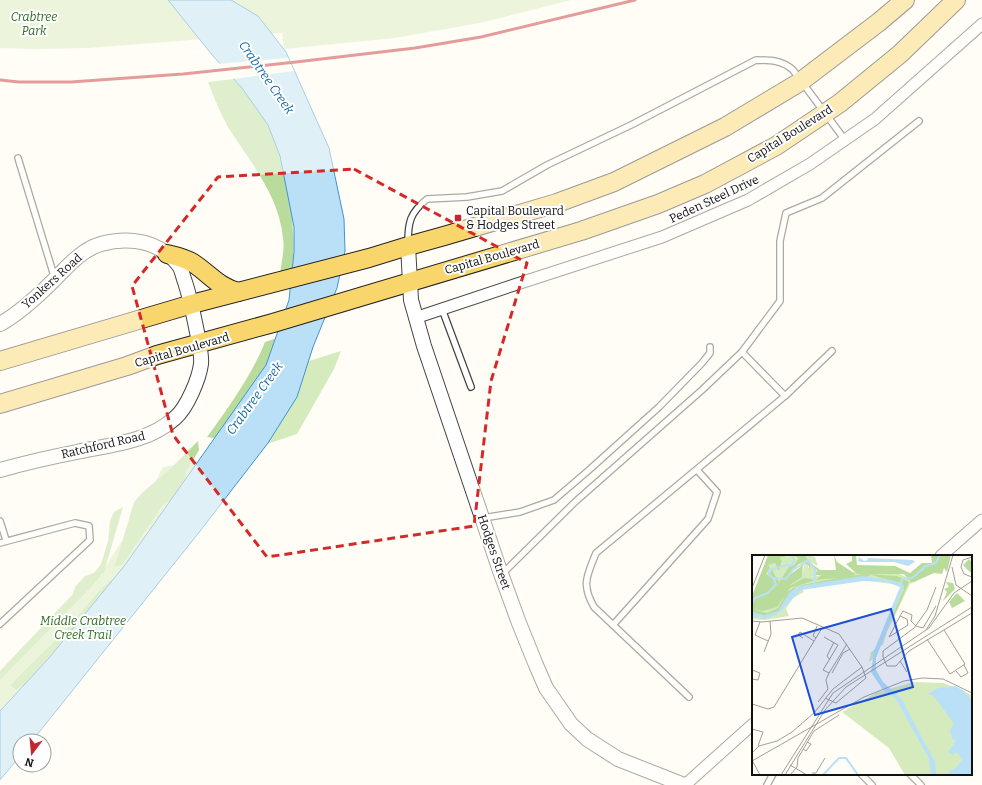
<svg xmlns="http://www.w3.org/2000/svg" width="982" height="785" font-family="Bitter,serif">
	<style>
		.green { fill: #d5ebbd }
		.forest { fill: #b9dc9c }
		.water { fill: #b9e0f7; stroke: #3f96cf }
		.pier { fill: #fffdf5 }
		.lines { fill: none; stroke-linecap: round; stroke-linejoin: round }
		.service-casing { stroke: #444; stroke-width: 8 }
		.minor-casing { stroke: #444; stroke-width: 13 }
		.tertiary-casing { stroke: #444; stroke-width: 16 }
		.primary-casing { stroke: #222; stroke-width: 20 }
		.service { stroke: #fff; stroke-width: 5.5 }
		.minor { stroke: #fff; stroke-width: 11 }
		.tertiary { stroke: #fff; stroke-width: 14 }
		.primary { stroke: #f9d66b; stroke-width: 18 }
		.rail { stroke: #c4262e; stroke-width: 3 }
		.marked { fill: none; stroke: #d62828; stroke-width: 3; stroke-dasharray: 8 5; stroke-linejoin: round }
		.poi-dot { fill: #c4262e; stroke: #fff; stroke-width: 1.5 }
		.labels { text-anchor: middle; stroke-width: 4; stroke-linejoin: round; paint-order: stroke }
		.park-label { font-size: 12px; font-style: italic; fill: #2f6b1f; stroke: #fff }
		.street-label { font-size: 12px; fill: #111; stroke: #fff }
		.poi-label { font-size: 12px; fill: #111; stroke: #fff; text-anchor: start }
		.water-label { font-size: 13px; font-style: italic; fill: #1768a6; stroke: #fff }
		.inset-river { fill: none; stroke: #b9e0f7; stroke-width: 2 }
		.inset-road { fill: none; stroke: #a09f9a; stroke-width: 1 }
		.view { fill: #1d4ed8; fill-opacity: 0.15; stroke: #1d4ed8; stroke-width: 2 }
		.inset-edge { fill: none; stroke: #111; stroke-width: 2 }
	</style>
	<rect width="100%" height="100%" fill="#fffdf5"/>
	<g class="green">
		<path d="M0 0H571L480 23 440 30 395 38 284 49 282 33 89 48 34 49 0 48Z"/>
		<path d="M341 351 334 369 297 434 229 457 0 751V675L96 581 136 519 163 467 229 457 283 369Z"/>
	</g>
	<g class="forest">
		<path d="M234 79C245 91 261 111 268 126 288 168 297 225 292 271L280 275C281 263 285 250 283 238 279 195 250 162 228 127 220 113 214 97 208 82Z"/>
		<path d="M277 338 274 359 221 439 207 437C227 410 253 373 265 342Z"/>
		<path d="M198 441 199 450 186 472 183 489 176 497 163 505 122 565 115 566 134 502 143 492 170 469Z"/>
		<path d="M123 507 104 572 91 587 0 680V671L73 594 75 587 85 576 94 573 101 564 108 541 110 521 114 512Z"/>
		<path d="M112 579V588L31 691 22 685 16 690 10 685 62 634 100 590Z"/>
	</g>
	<path class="water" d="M168 0H231L258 16 286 52 329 148 344 219 345 251 337 288 313 347 297 397 268 443 197 535 32 741H20V756L0 780V711L49 658 125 565 266 365 289 300 294 252V227L280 156 268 125 242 88 213 56Z"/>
	<path class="pier" d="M288 58 294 71 232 79 217 64Z"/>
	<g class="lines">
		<g class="service-casing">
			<g id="service">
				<path d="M18 158 55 279"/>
				<path d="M408 243C408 222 410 213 427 199L467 197 502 191 547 165 631 125 756 60C770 60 782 60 793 70L845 140"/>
				<path d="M442 309 471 387"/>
				<path d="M785 396 832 351"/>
				<path d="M483 518 520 512 554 500 589 470 659 407 702 363 710 353V347"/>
				<path d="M0 521 6 540"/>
				<path d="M0 543 75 523 89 526 90 540 0 624"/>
				<path d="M502 574 575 502 702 390 742 352 780 301V241L786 213 822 198 919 121"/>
				<path d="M613 625 708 519 717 492 697 470"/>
				<path d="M689 697 594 607C581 584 587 576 596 553L785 396 742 352"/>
				<path d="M861 774 872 785"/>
				<path d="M910 774 921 785"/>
				<path d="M767 785 773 774"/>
			</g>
		</g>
		<g class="minor-casing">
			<g id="minor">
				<path d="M415 318 514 285 662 237 748 200 810 164 875 119 982 24"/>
				<path d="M941 556 982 520"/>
				<path d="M685 785 753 724"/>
			</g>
		</g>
		<g class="tertiary-casing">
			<g id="tertiary">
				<path d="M408 246 411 300 424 346 500 571 519 623 536 665 546 688 571 724 587 739 618 759 684 785"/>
				<path d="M0 324C20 313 38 296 54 280 68 266 81 250 101 244 123 238 149 239 167 254 172 257 177 263 180 267 182 271 183 277 185 282 191 300 194 318 198 337 199 346 202 356 201 364 199 379 187 408 175 418 149 442 110 445 77 452 51 457 25 463 0 470"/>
			</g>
		</g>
		<g class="primary-casing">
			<g id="primary">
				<path d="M167 254C176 256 185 258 193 263 211 275 217 286 238 292"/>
				<path d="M0 361 192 304 369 258 408 246 444 236 557 203 614 182 725 127 800 82 879 22 905 0"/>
				<path d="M0 404 127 366 157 355 273 323 581 231 658 204 705 184 776 146 840 103 900 54 956 0"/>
			</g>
		</g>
		<use href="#service" class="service"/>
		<use href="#minor" class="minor"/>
		<use href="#tertiary" class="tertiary"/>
		<use href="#primary" class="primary"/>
		<path class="rail" d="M0 80 19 82H71L183 74 296 62 415 48 481 37 635 0"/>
	</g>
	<path d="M0 0H982V785H0ZM354 169 527 263 491 381 474 526 267 557 173 435 132 286 218 177Z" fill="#fffdf5" fill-opacity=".55" fill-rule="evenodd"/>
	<path class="marked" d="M354 169 527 263 491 381 474 526 267 557 173 435 132 286 218 177Z"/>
	<rect class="poi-dot" x="454" y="214" width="8" height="8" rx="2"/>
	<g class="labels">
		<g class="park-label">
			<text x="34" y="21">Crabtree<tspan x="34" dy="14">Park</tspan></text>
			<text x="83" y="625">Middle Crabtree<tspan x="83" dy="14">Creek Trail</tspan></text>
		</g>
		<g class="street-label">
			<text transform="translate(790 134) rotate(-32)" y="4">Capital Boulevard</text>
			<text transform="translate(714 199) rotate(-25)" y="4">Peden Steel Drive</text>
			<text transform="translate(492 257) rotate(-16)" y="4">Capital Boulevard</text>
			<text transform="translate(52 281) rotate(-42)" y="4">Yonkers Road</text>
			<text transform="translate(182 350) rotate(-16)" y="4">Capital Boulevard</text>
			<text transform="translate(103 445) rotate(-13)" y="4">Ratchford Road</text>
			<text transform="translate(494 552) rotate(71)" y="4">Hodges Street</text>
		</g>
		<g class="poi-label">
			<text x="466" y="215">Capital Boulevard<tspan x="466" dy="14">&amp; Hodges Street</tspan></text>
		</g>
		<g class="water-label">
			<text transform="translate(267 77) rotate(55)" y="5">Crabtree Creek</text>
			<text transform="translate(254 398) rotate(-54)" y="5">Crabtree Creek</text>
		</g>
	</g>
	<g transform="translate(752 555)">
		<rect width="220" height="220" fill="#fffdf5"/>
		<path d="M42 0 46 5 27 27 20 25 24 21 20 15 17 20 14 19 16 9 23 8 27 17 30 7 28 3ZM53 0 63 2 66 11 56 6 52 9 57 10 56 13H58L59 10 65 14 63 20 66 21 68 19 101 17 113 13 142 17 164 26 158 29 135 77 131 90 125 93 122 103 117 107 119 97 125 93 150 33 147 30 110 25 50 34 52 37 41 43 34 54 37 61 13 65 0 64V49L16 53 33 31H38L50 21 52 11 45 12 56 5ZM161 127 192 128 220 140V220H153L137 193 90 157 124 138Z" fill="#d5ebbd"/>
		<path d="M16 0H39L28 3 30 6 27 17 23 8 16 10 18 13 14 19 17 20 20 14 27 27 37 12 42 10 46 4 42 0H53L56 5 47 9 40 15 36 21 51 10 50 22 37 31 52 23 60 24 61 26 38 33 25 52 11 56 0 54V41ZM82 0 85 7 102 18 103 20 99 21 112 19 145 21 157 27 141 64 140 60 152 34 149 28 119 20 104 26 99 24 44 32 28 56 13 61 0 57V54L15 58 26 53 35 37 45 31 85 23 63 25 70 20H63L65 15 59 10 57 15V10L52 9 56 6 68 15H84ZM100 0H104L105 10 143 11 158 18 170 8H180L179 0H199L195 17 192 13 190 19 182 18 162 27H159L152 19H105L94 9 100 6ZM217 4 220 7V19L211 10ZM194 27 201 28 203 34 191 46 195 37 192 34 197 32ZM205 38 213 46 200 53 197 47Z" fill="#b9dc9c"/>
		<path d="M107 2 112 6 116 5 115 3 161 5 163 7 156 11 142 7H109L106 6ZM111 21 143 26 152 31 124 103V115L131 127 149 143 183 207 184 220H179L177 204 144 144 131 135 119 117 122 96 148 32 135 27 111 26 49 35 27 58 13 64 0 61V56L10 61 26 56 38 37 48 31ZM203 131 211 135 220 146V220H196L197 216 203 214 211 204 204 197 201 200 196 197 204 186 200 184 198 175 202 169 182 141 175 139 186 133Z" fill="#b9e0f7"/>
		<path class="inset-river" d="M22 23 34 24 41 15 56 5 63 15 62 30M149 29 150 24 160 23 174 11 184 8 188 0M0 48 3 43 16 38 24 29 21 23 17 20V15L35 10 39 11 42 6 40 0M71 220 87 203H94L106 220"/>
		<path class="inset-road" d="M137 0H157M220 2 211 5 209 12 212 19 220 22M200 12 204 30 220 41M184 32 175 55 162 73 131 96V102L135 111H144L157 96 220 58M0 33 13 0M148 61 155 64 156 70 137 82ZM148 61 151 56 160 60 159 66 164 71M0 66 10 67 50 63 87 79 110 112 114 123 84 148 73 143M8 67 3 80 16 86M164 71 171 73 184 51M174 75 183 61 201 0M72 82 86 90 71 115 77 118M51 83 46 80 48 77 62 86M64 83 61 81 65 71M175 84 198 119 213 109 192 75M12 97 19 79 18 66M78 105 75 101 82 87M148 106 155 117M0 115 8 118 6 125 0 124M204 116 209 122 216 118 212 110M80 118 91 98 98 94M66 147 76 134 74 125 77 118 95 89M0 149 16 154 22 152 70 73M0 174 11 177 6 191M51 194 54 196 59 189 55 187M0 198 7 191 25 186 40 177 62 158 81 134 110 112M0 205 8 220M0 206 112 142 152 126 170 123 191 124 220 138M38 210 55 220M60 218H64L73 203M29 220 81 138 177 73 202 38 220 26M33 220 73 155 94 132 220 52M38 220 45 212 46 203 62 176 87 160"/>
		<path class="view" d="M139 54 161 132 63 160 40 82Z"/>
		<rect width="220" height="220" class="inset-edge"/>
	</g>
	<g transform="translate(32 753) rotate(196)"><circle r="19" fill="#ffffff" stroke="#a0a0a0"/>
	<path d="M0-3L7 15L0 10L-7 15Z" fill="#c4262e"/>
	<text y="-6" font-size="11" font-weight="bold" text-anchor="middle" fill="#111111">N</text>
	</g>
</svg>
